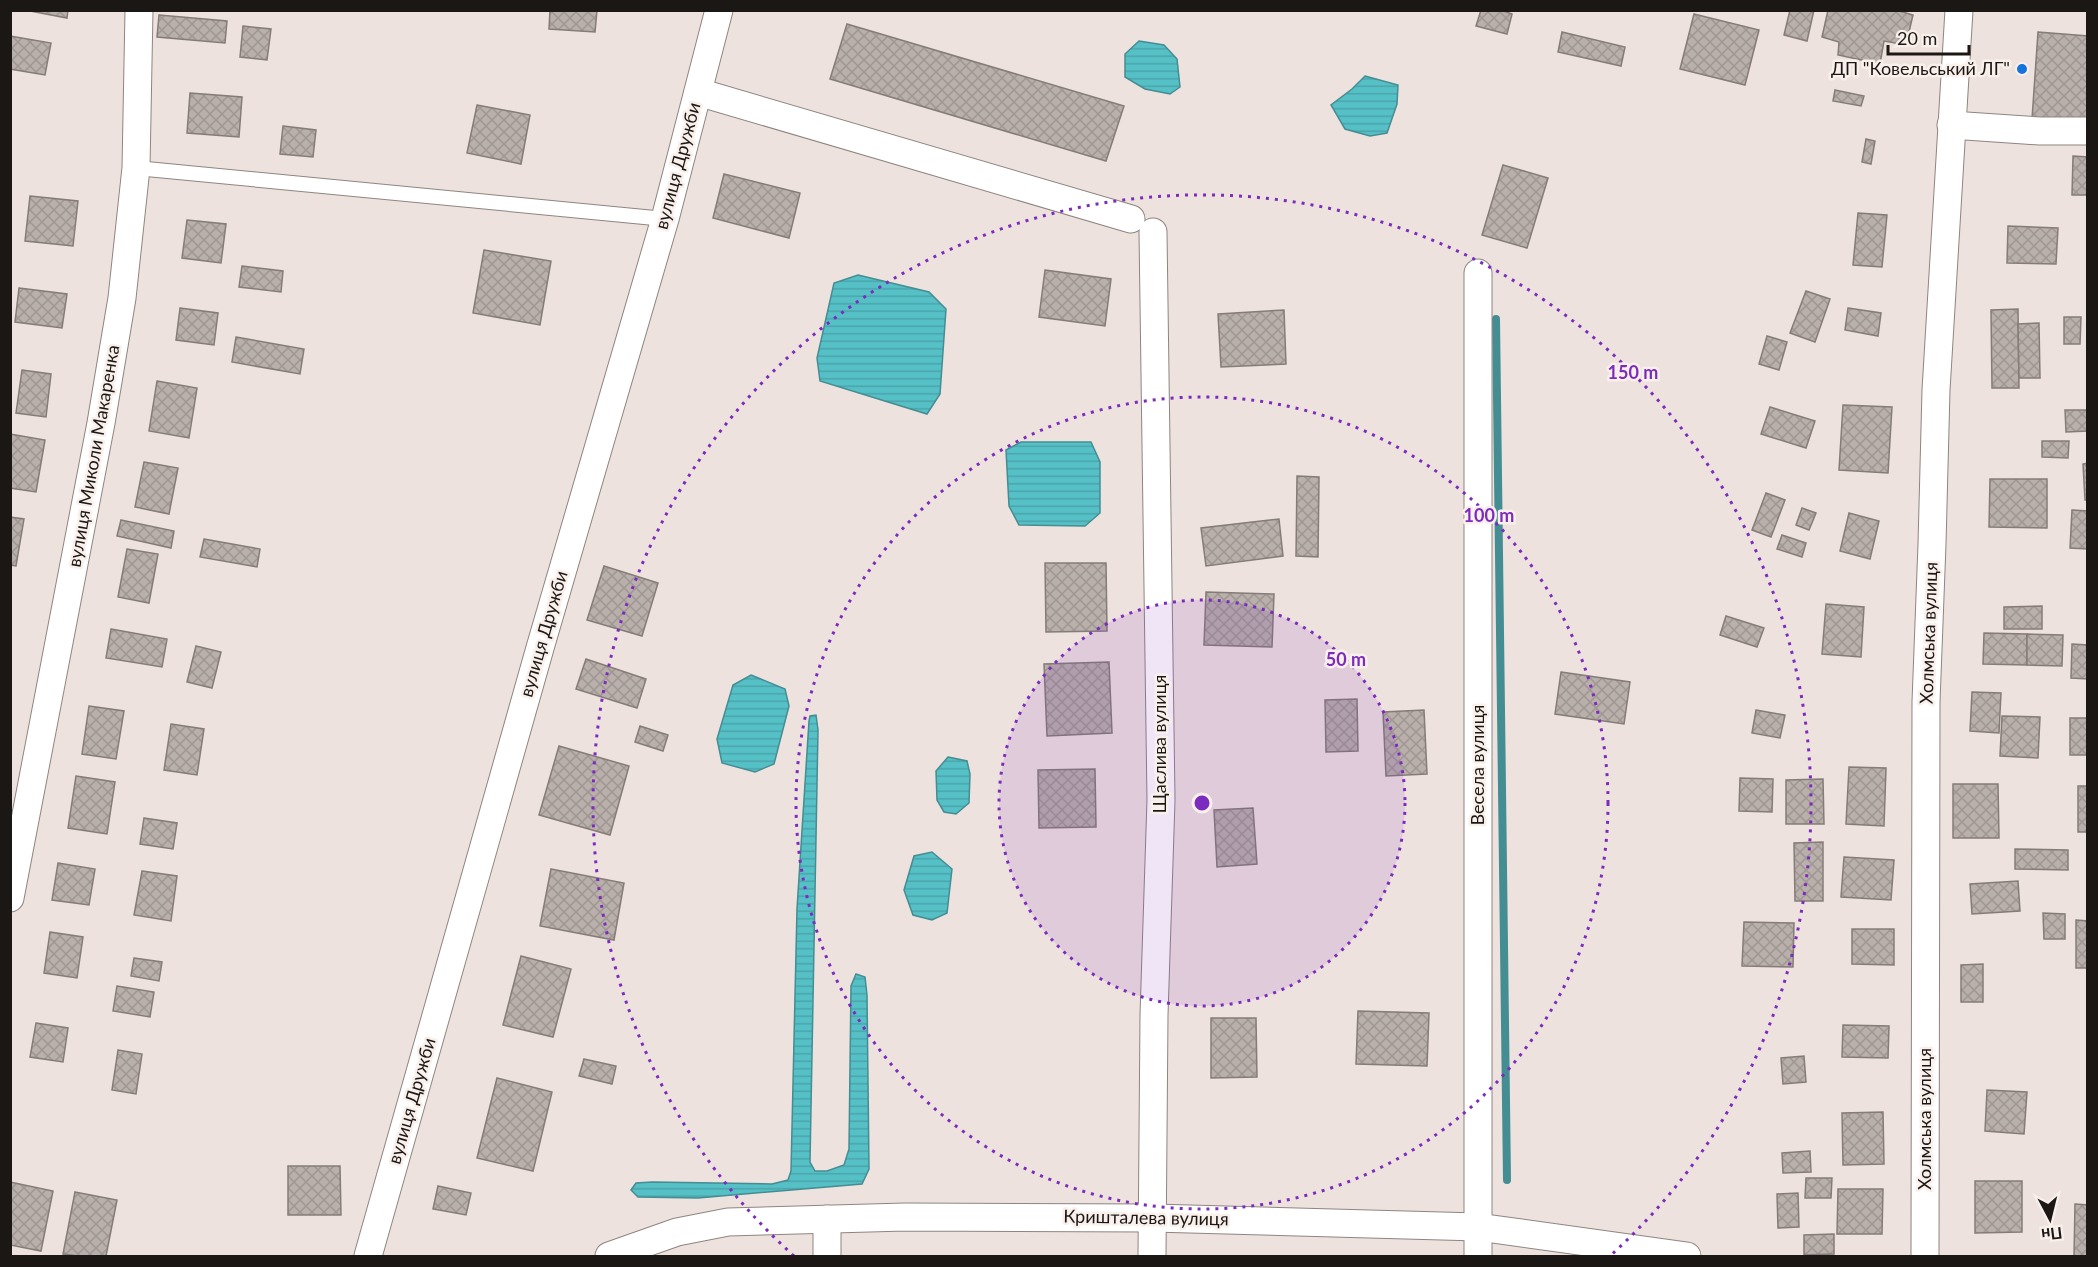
<svg xmlns="http://www.w3.org/2000/svg" width="2098" height="1267" font-family="Lato,sans-serif">
	<style>
		.water { fill: url(#water-rules); stroke: #448d92; stroke-width: 1.5 }
		.lines { fill: none; stroke-linecap: round; stroke-linejoin: round }
		.stream { stroke: #448d92; stroke-width: 8 }
		.building { fill: url(#building-cross-hatch); stroke: #857c78; stroke-width: 1.5 }
		.lane-casing { stroke: #8e8581; stroke-width: 16 }
		.street-casing { stroke: #8e8581; stroke-width: 29 }
		.lane { stroke: #fff; stroke-width: 14 }
		.street { stroke: #fff; stroke-width: 27 }
		.ring { fill: none; stroke: #7b2cbf; stroke-width: 3; stroke-dasharray: 3 6 }
		.poi-dot { fill: #1474dc; stroke: #faf0eb; stroke-width: 2 }
		.labels { text-anchor: middle; stroke-width: 5; stroke-linejoin: round; paint-order: stroke }
		.poi-label { font-size: 18px; fill: #1a1715; stroke: #faf0eb; text-anchor: end }
		.street-label { font-size: 18px; fill: #1a1715; stroke: #faf0eb }
		.centre { fill: #7b2cbf; stroke: #faf0eb; stroke-width: 3 }
		.ring-label { font-size: 18px; text-anchor: middle; font-weight: bold; fill: #7b2cbf; stroke: #faf0eb; stroke-width: 5; stroke-linejoin: round; paint-order: stroke }
	</style>
	<defs>
		<pattern id="water-rules" width="6" height="5" patternUnits="userSpaceOnUse" patternTransform="scale(1.5)"><rect width="6" height="5" fill="#56c0c7"/><path d="M0 2.5h6" fill="none" stroke="#4aa4aa"/></pattern>
		<pattern id="building-cross-hatch" width="8" height="8" patternUnits="userSpaceOnUse" patternTransform="scale(1.5)"><rect width="8" height="8" fill="#b9afab"/><path d="M0 0l8 8M0 8l8-8" fill="none" stroke="#9e9692"/></pattern>
	</defs>
	<rect width="100%" height="100%" fill="#ede2de"/>
	<g class="water">
		<path d="M1139 41 1164 45 1177 59 1180 87 1170 94 1145 89 1125 77V54Z"/>
		<path d="M1365 76 1398 85 1397 104 1387 133 1370 136 1345 129 1331 105 1352 89Z"/>
		<path d="M858 275 929 292 946 309 940 394 927 414 820 381 817 358 834 283Z"/>
		<path d="M1021 442H1091L1100 462V513L1085 526 1019 525 1009 506 1006 450Z"/>
		<path d="M751 675 785 689 789 706 774 764 755 772 722 763 717 739 733 685Z"/>
		<path d="M816 715 818 730 810 1162 815 1171H827L844 1165 849 1149 851 986 856 974 865 977 867 995 869 1169 862 1184 698 1198 638 1197 631 1190 636 1183 652 1182 772 1184 788 1180 791 1171 797 909 809 721 810 716Z"/>
		<path d="M948 757 967 761 970 774 969 803 956 814 944 812 937 800 936 771Z"/>
		<path d="M932 852 952 869 947 913 932 920 913 915 904 890 914 856Z"/>
	</g>
	<g class="lines">
		<path class="stream" d="M1496 319 1507 1180"/>
	</g>
	<g class="building">
		<path d="M25 10H68L67 18Z"/>
		<path d="M550 10H597L595 32 549 29Z"/>
		<path d="M1481 10H1501L1512 14 1507 34 1476 26Z"/>
		<path d="M1790 10H1814L1807 41 1784 35Z"/>
		<path d="M1828 10H1896L1913 15 1906 45 1884 41 1880 64 1838 55 1839 42 1822 37Z"/>
		<path d="M1694 14 1759 30 1745 85 1680 69Z"/>
		<path d="M159 15 227 21 225 43 157 37Z"/>
		<path d="M847 24 1124 106 1106 161 830 79Z"/>
		<path d="M243 26 271 29 267 60 240 57Z"/>
		<path d="M1562 32 1625 47 1621 66 1558 52Z"/>
		<path d="M2038 32 2088 36V124L2032 119Z"/>
		<path d="M10 36 51 43 45 75 10 69Z"/>
		<path d="M1835 90 1864 96 1861 106 1833 101Z"/>
		<path d="M190 93 242 97 239 137 187 133Z"/>
		<path d="M477 105 530 115 521 164 467 153Z"/>
		<path d="M283 126 316 130 313 157 280 154Z"/>
		<path d="M1866 139 1875 141 1871 164 1862 162Z"/>
		<path d="M2073 156 2088 157V195H2072Z"/>
		<path d="M1503 165 1548 178 1527 248 1482 235Z"/>
		<path d="M724 174 800 193 789 238 713 218Z"/>
		<path d="M30 196 78 201 73 246 25 241Z"/>
		<path d="M1858 213 1887 215 1882 267 1853 265Z"/>
		<path d="M187 220 226 224 221 263 182 258Z"/>
		<path d="M2008 226 2058 228 2056 264 2007 263Z"/>
		<path d="M484 250 551 261 540 325 473 313Z"/>
		<path d="M242 266 283 271 281 292 239 287Z"/>
		<path d="M1045 270 1111 279 1105 326 1039 317Z"/>
		<path d="M19 288 67 294 62 328 15 322Z"/>
		<path d="M1806 291 1830 299 1815 342 1790 333Z"/>
		<path d="M180 308 218 313 214 345 176 340Z"/>
		<path d="M1848 308 1881 313 1878 336 1845 330Z"/>
		<path d="M2018 309 2019 388H1992L1991 310Z"/>
		<path d="M1284 310 1286 364 1221 367 1218 314Z"/>
		<path d="M2064 317H2081L2080 344H2064Z"/>
		<path d="M2039 323 2040 378H2019L2018 324Z"/>
		<path d="M1767 336 1787 342 1779 370 1759 364Z"/>
		<path d="M236 337 304 349 300 374 232 362Z"/>
		<path d="M22 370 51 374 46 417 16 413Z"/>
		<path d="M157 381 197 388 189 438 149 431Z"/>
		<path d="M1843 405 1892 407 1888 473 1839 470Z"/>
		<path d="M1770 407 1815 421 1806 448 1761 434Z"/>
		<path d="M2065 410H2088V431L2066 432Z"/>
		<path d="M10 434 45 440 36 492 10 488Z"/>
		<path d="M2042 441H2069L2068 458 2042 457Z"/>
		<path d="M144 462 178 468 169 514 135 507Z"/>
		<path d="M2088 463V500H2085L2083 464Z"/>
		<path d="M1297 476 1319 477 1318 557 1296 556Z"/>
		<path d="M1990 479H2047V528L1989 527Z"/>
		<path d="M1766 493 1785 500 1771 537 1752 530Z"/>
		<path d="M1802 508 1816 513 1809 530 1796 525Z"/>
		<path d="M2072 510 2088 511V549L2070 548Z"/>
		<path d="M1849 513 1879 521 1870 559 1840 551Z"/>
		<path d="M10 517 24 519 16 566 10 565Z"/>
		<path d="M1279 519 1283 556 1206 566 1201 528Z"/>
		<path d="M121 520 174 531 171 548 117 536Z"/>
		<path d="M1782 535 1806 543 1802 557 1777 549Z"/>
		<path d="M204 539 260 549 257 567 200 557Z"/>
		<path d="M127 549 158 554 149 603 118 597Z"/>
		<path d="M1045 563H1106L1107 631 1046 632Z"/>
		<path d="M604 566 658 583 642 636 587 620Z"/>
		<path d="M1206 592 1274 594 1272 647 1204 645Z"/>
		<path d="M1826 604 1864 607 1861 657 1822 654Z"/>
		<path d="M2042 606V629H2004V607Z"/>
		<path d="M1726 616 1764 628 1757 647 1720 635Z"/>
		<path d="M111 629 167 639 162 667 106 658Z"/>
		<path d="M1984 633 2027 634V665L1983 664Z"/>
		<path d="M2027 634 2063 635 2062 666 2027 665Z"/>
		<path d="M2072 644 2088 645V679L2071 678Z"/>
		<path d="M196 646 221 652 212 688 187 682Z"/>
		<path d="M586 659 646 679 637 708 576 689Z"/>
		<path d="M1109 662 1112 733 1047 736 1044 664Z"/>
		<path d="M1561 672 1630 682 1624 724 1555 714Z"/>
		<path d="M1972 692 2001 693 1999 733 1970 731Z"/>
		<path d="M1357 699 1358 751 1326 752 1325 700Z"/>
		<path d="M89 706 124 711 116 759 82 754Z"/>
		<path d="M1424 710 1427 774 1386 776 1383 712Z"/>
		<path d="M1756 710 1785 715 1780 738 1752 733Z"/>
		<path d="M2002 716 2040 717 2038 758 2000 756Z"/>
		<rect x="2070" y="718" width="18" height="37"/>
		<path d="M171 724 204 729 197 775 164 770Z"/>
		<path d="M640 726 668 735 663 751 635 742Z"/>
		<path d="M559 746 629 766 610 835 539 815Z"/>
		<path d="M1849 767 1886 768 1884 826 1846 824Z"/>
		<path d="M1095 769 1096 827 1039 828 1038 770Z"/>
		<path d="M76 776 115 782 107 834 68 828Z"/>
		<path d="M1740 778 1773 779 1772 812 1739 811Z"/>
		<path d="M1823 779 1824 824H1786V780Z"/>
		<path d="M1953 784H1998L1999 838H1953Z"/>
		<rect x="2078" y="786" width="10" height="46"/>
		<path d="M1253 808 1257 864 1217 867 1214 810Z"/>
		<path d="M144 818 177 823 173 849 140 844Z"/>
		<path d="M1823 842V901H1795L1794 843Z"/>
		<path d="M2015 849 2068 850V870L2015 869Z"/>
		<path d="M1844 857 1894 860 1891 900 1841 897Z"/>
		<path d="M58 863 95 869 89 905 52 900Z"/>
		<path d="M551 869 624 883 614 940 540 926Z"/>
		<path d="M142 871 177 876 171 921 134 915Z"/>
		<path d="M2018 881 2020 911 1972 914 1970 884Z"/>
		<path d="M2043 913 2065 914V939H2044Z"/>
		<path d="M2076 920 2088 921V968H2076Z"/>
		<path d="M1744 922 1794 923 1793 967 1742 966Z"/>
		<path d="M1852 929H1894V965L1852 964Z"/>
		<path d="M50 932 83 937 77 978 44 973Z"/>
		<path d="M521 956 571 969 553 1037 503 1025Z"/>
		<path d="M134 958 162 962 159 981 131 976Z"/>
		<path d="M1983 964V1002H1961V965Z"/>
		<path d="M117 986 154 992 150 1017 113 1011Z"/>
		<path d="M1358 1011 1429 1013 1427 1066 1356 1064Z"/>
		<path d="M1211 1018H1256L1257 1077 1211 1078Z"/>
		<path d="M36 1023 68 1028 63 1062 30 1057Z"/>
		<path d="M1843 1025 1889 1026 1888 1058 1842 1057Z"/>
		<path d="M118 1050 142 1054 136 1094 112 1090Z"/>
		<path d="M1804 1056 1806 1082 1783 1084 1781 1058Z"/>
		<path d="M584 1059 616 1066 612 1084 579 1076Z"/>
		<path d="M497 1078 552 1092 533 1171 477 1158Z"/>
		<path d="M1987 1090 2027 1092 2024 1134 1985 1131Z"/>
		<path d="M1883 1112 1884 1164 1843 1165 1842 1113Z"/>
		<path d="M1810 1151 1811 1172 1783 1173 1782 1153Z"/>
		<path d="M288 1166H340L341 1215H288Z"/>
		<path d="M1806 1178H1832L1831 1198H1805Z"/>
		<path d="M1975 1181H2022V1232L1975 1233Z"/>
		<path d="M10 1182 53 1191 41 1251 10 1245Z"/>
		<path d="M438 1186 471 1193 466 1215 433 1209Z"/>
		<path d="M1838 1189H1883L1882 1234H1837Z"/>
		<path d="M75 1192 117 1200 106 1256H78L63 1254Z"/>
		<path d="M1798 1193 1799 1227 1778 1228 1777 1194Z"/>
		<path d="M2075 1204 2088 1205V1256H2074Z"/>
		<path d="M1834 1234V1254L1804 1255V1235Z"/>
	</g>
	<g class="lines">
		<g class="lane-casing">
			<path id="lane" d="M136 168 665 219"/>
		</g>
		<g class="street-casing">
			<g id="street">
				<path d="M698 92 1131 219"/>
				<path d="M1951 125 2040 131H2088"/>
				<path d="M1478 273V1256"/>
				<path d="M10 898 101 423 122 298 136 168 139 10"/>
				<path d="M827 1219V1256"/>
				<path d="M368 1256 540 648 665 219 719 10"/>
				<path d="M609 1256 677 1232 728 1222 905 1217 1153 1218 1478 1227 1687 1256"/>
				<path d="M1152 1256 1154 1015 1161 800 1153 232"/>
				<path d="M1925 1256 1926 702 1932 544 1936 390 1959 10"/>
			</g>
		</g>
		<use href="#lane" class="lane"/>
		<use href="#street" class="street"/>
	</g>
	<circle cx="1202" cy="803" r="203" fill="#7b2cbf" fill-opacity=".12"/>
	<g class="ring">
		<circle cx="1202" cy="803" r="203"/>
		<circle cx="1202" cy="803" r="406"/>
		<path d="M794 1256A609 609 0 1 1 1610 1256"/>
	</g>
	<circle class="poi-dot" cx="2022" cy="69" r="6"/>
	<g class="labels">
		<g class="poi-label">
			<text x="2010" y="75">ДП "Ковельський ЛГ"</text>
		</g>
		<g class="street-label">
			<text transform="translate(678 166) rotate(-75)" y="6">вулиця Дружби</text>
			<text transform="translate(94 456) rotate(-80)" y="6">вулиця Миколи Макаренка</text>
			<text transform="translate(1929 633) rotate(-88)" y="6">Холмська вулиця</text>
			<text transform="translate(544 634) rotate(-74)" y="6">вулиця Дружби</text>
			<text transform="translate(1160 744) rotate(-90)" y="6">Щаслива вулиця</text>
			<text transform="translate(1478 765) rotate(-90)" y="6">Весела вулиця</text>
			<text transform="translate(412 1101) rotate(-74)" y="6">вулиця Дружби</text>
			<text transform="translate(1925 1119) rotate(-90)" y="6">Холмська вулиця</text>
			<text transform="translate(1146 1218) rotate(1)" y="6">Кришталева вулиця</text>
		</g>
	</g>
	<circle cx="1202" cy="803" r="9" class="centre"/>
	<g class="ring-label">
		<text x="1633" y="379">150 m</text>
		<text x="1489" y="522">100 m</text>
		<text x="1346" y="666">50 m</text>
	</g>
	<rect width="2098" height="1267" fill="none" stroke="#1a1715" stroke-width="24"/>
	<g transform="translate(2050 1219) rotate(173)" stroke="#faf0eb" stroke-width="4.5" paint-order="stroke">
	<path d="M0-4.5L10 22L0 15L-10 22Z" fill="#1a1715"/>
	<text y="-9" font-size="16" font-weight="bold" text-anchor="middle" fill="#1a1715">Пн</text>
	</g>
	<path d="M1888 45v9h81v-9" fill="none" stroke="#1a1715" stroke-width="3"/>
	<text x="1897" y="45" font-size="18" fill="#1a1715" stroke="#faf0eb" stroke-width="4.5" paint-order="stroke">20 m</text>
</svg>
